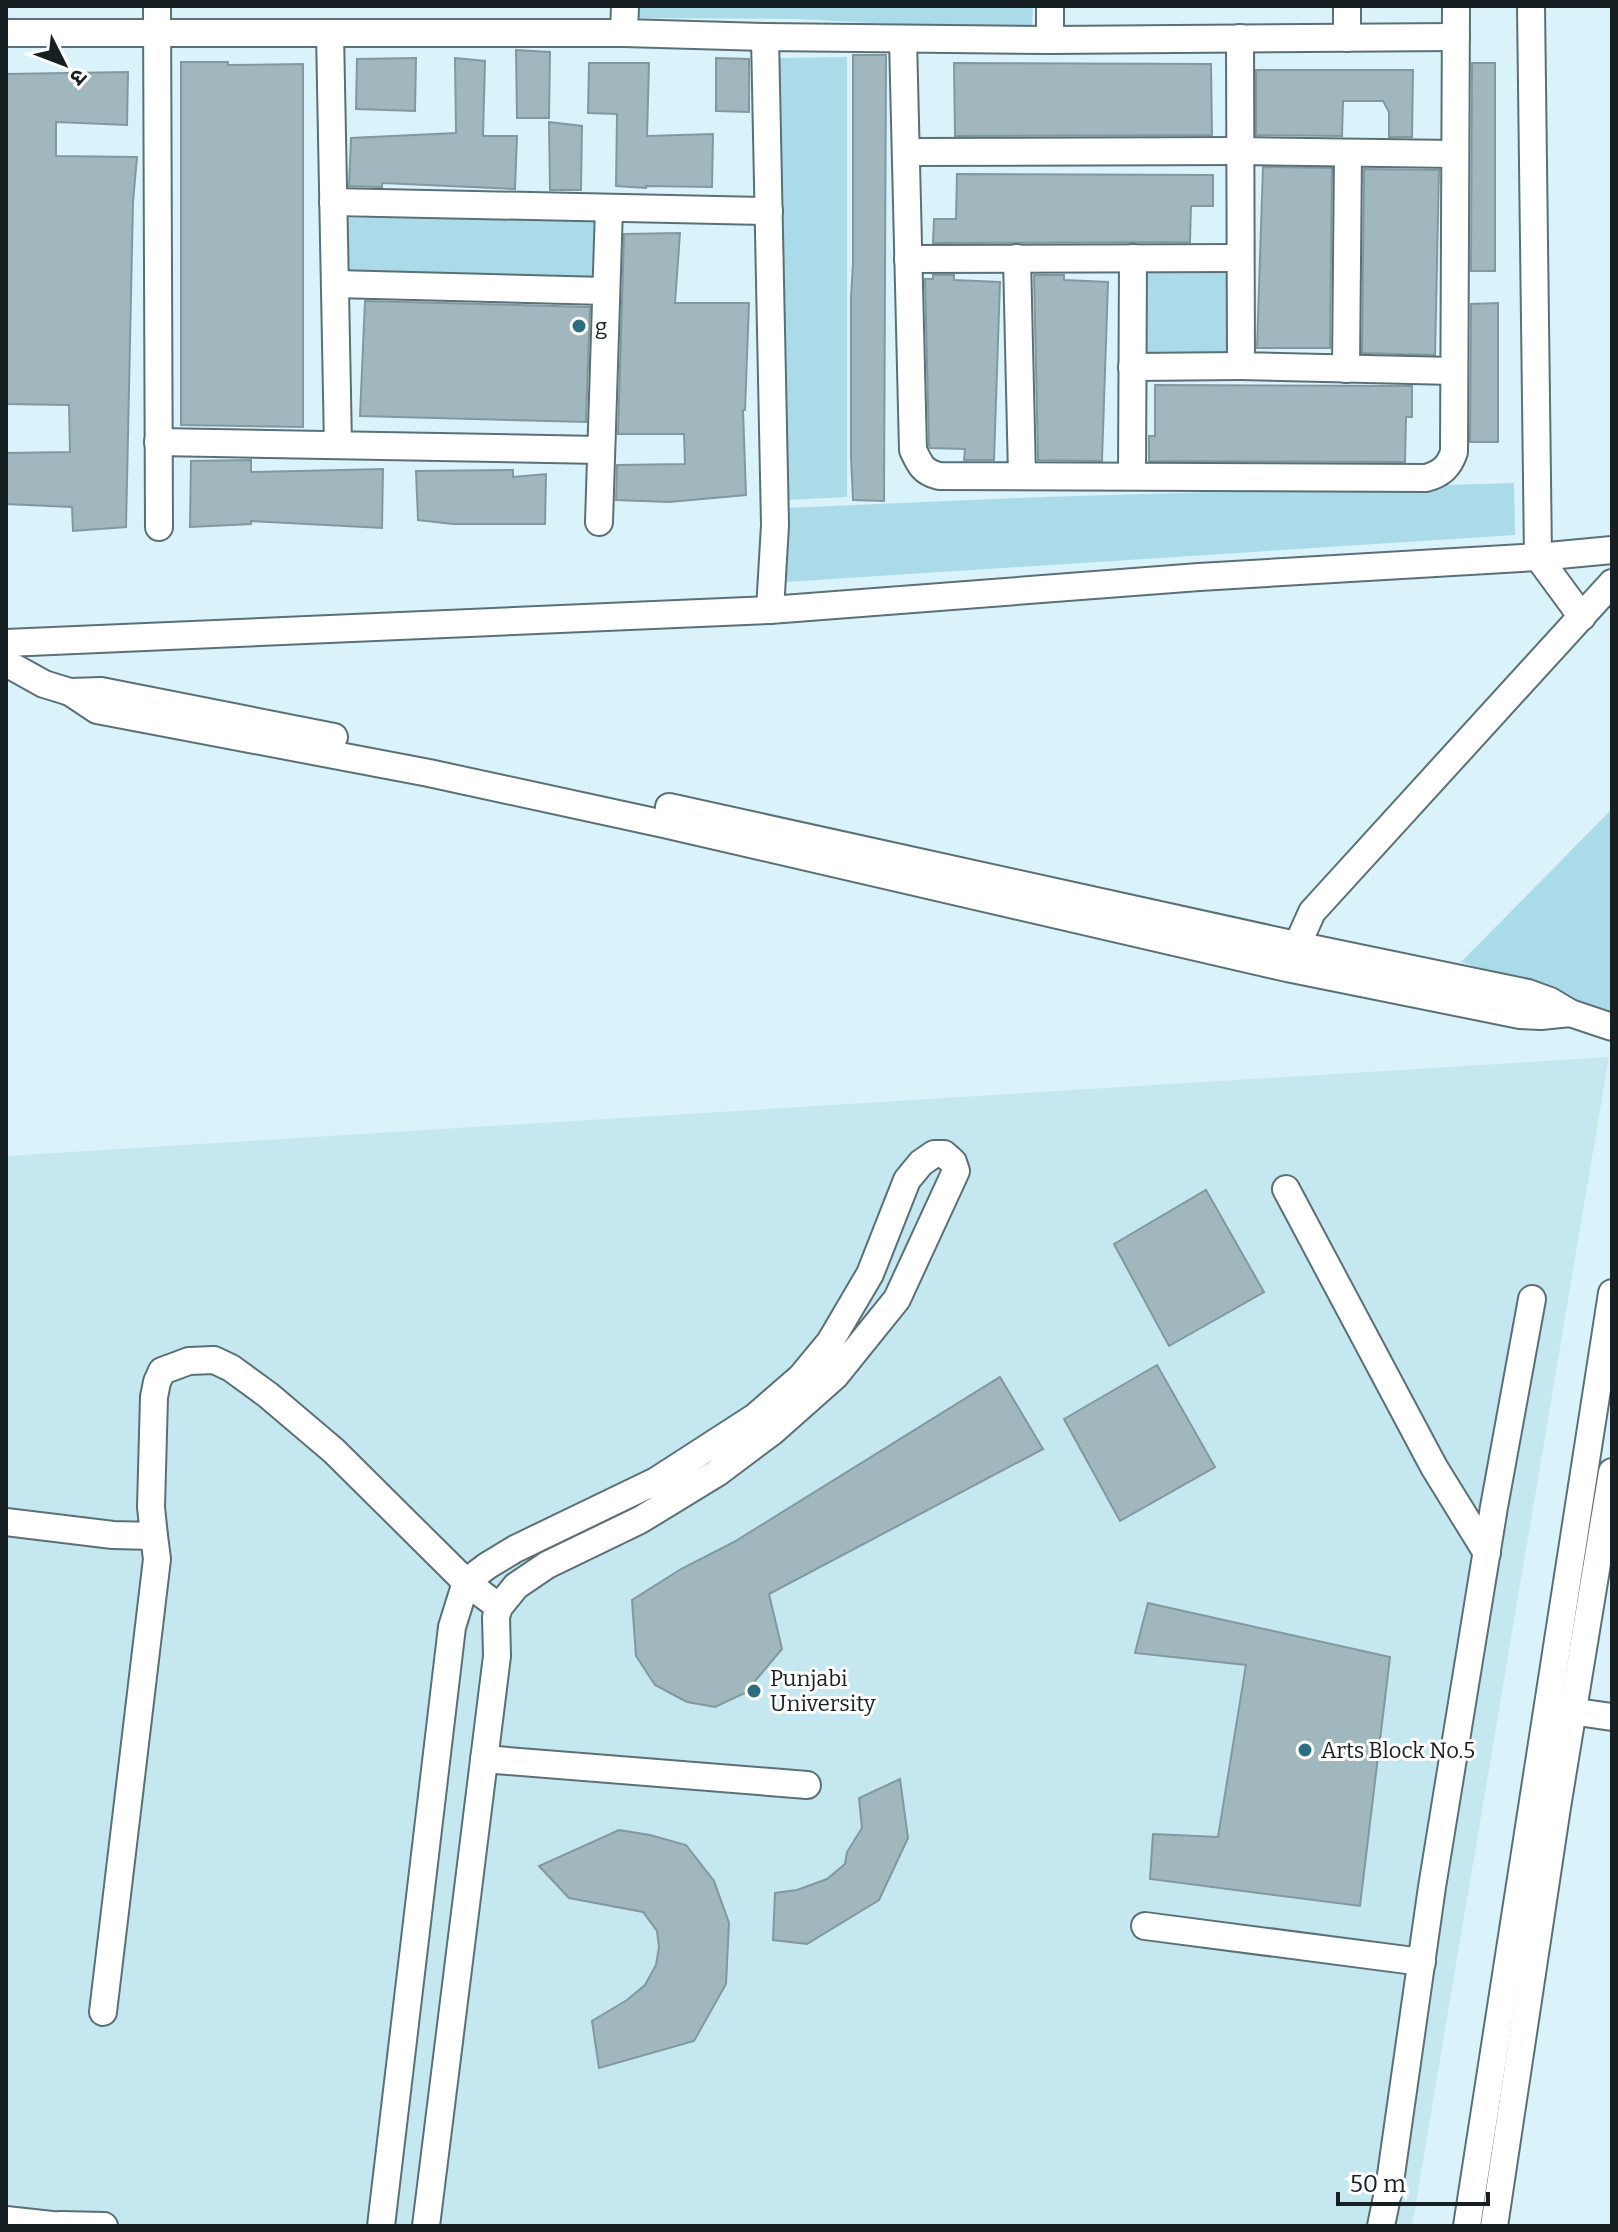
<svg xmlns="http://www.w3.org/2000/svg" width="1618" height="2232" font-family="Bitter,'Noto Sans Devanagari',serif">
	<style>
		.built { fill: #c5e7f0 }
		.green { fill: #abdbe8 }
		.building { fill: #a0b7be; stroke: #81989f; stroke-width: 2 }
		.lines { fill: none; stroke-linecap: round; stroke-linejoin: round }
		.minor-casing { stroke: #5a7076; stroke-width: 30 }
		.minor { stroke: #fff; stroke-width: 26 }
		.poi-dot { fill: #2a6e7f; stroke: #fff; stroke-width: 3 }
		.labels { text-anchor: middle; stroke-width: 6; stroke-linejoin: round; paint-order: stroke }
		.poi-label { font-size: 22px; fill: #161f22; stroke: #fff; text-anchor: start }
	</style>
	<rect width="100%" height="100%" fill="#daf3fa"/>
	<path class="built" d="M1609 1057 1412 2226H6V1156Z"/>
	<g class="green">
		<path d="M639 6H1033L1032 31 795 19 639 18Z"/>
		<path d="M847 57V497L786 500 775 58Z"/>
		<path d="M343 218 594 219 592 279 344 272Z"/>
		<path d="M1232 265 1231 359 1140 361 1139 266Z"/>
		<path d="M1514 483 1515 535 786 582 785 508 1043 497Z"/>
		<path d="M1612 809V1011L1461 962Z"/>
	</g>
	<g class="building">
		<path d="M516 50 550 52 549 118H517Z"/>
		<path d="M853 55H886L884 501 853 500 851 456V298L853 263Z"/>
		<path d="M416 58 415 111 356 109 357 59Z"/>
		<path d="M455 58 485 61 483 136H517L515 189 382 183V187L349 186 351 138 456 133Z"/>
		<path d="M716 58 749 59V112L716 111Z"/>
		<path d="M181 62H228V65L303 64V427L181 425Z"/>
		<path d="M589 63H649L647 136 713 134 712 187 646 186V188L616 186 617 114 588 113Z"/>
		<path d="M954 63 1211 64 1212 135 955 136Z"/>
		<path d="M1472 63H1495V271H1471Z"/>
		<path d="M1256 70H1413L1412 137H1389V112L1383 101H1343L1342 136 1256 135Z"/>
		<path d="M128 72 127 125 56 122V156L137 157 133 202 126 527 73 531 72 507 6 504V453L70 452 69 405 6 404V74Z"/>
		<path d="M549 122 582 126 581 190H550Z"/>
		<path d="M1263 167 1332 168 1330 348H1257Z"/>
		<path d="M1364 169 1439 170 1435 355 1362 353Z"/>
		<path d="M957 174 1213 175V206H1191L1190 242 933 243 934 219H956Z"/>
		<path d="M680 233 675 303H749L745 410H743L746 495 669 502 616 500 617 465 685 464 684 434H618L624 234Z"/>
		<path d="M933 275H954V280L1000 282 994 460H964L965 449 930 448 929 446 925 279H933Z"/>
		<path d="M1034 275H1064V280L1108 282 1102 461 1038 460Z"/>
		<path d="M365 301 590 307 586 422 360 416Z"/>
		<path d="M1498 303V442H1470L1471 304Z"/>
		<path d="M1155 385 1412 386V417H1406L1405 462 1149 461V436H1155Z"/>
		<path d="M251 460V472L383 469 382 528 251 521V524L190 527 191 461Z"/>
		<path d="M513 470V477L546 474 545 524H453L418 520 416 471Z"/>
		<path d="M1206 1190 1264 1292 1169 1346 1114 1244Z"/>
		<path d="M1157 1365 1215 1467 1120 1521 1064 1419Z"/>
		<path d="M1000 1377 1043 1449 769 1594 782 1649 745 1693 715 1707 687 1702 655 1685 636 1656 632 1600 681 1569 734 1542Z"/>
		<path d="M1148 1603 1390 1657 1360 1906 1150 1879 1153 1834 1218 1837 1246 1665 1135 1653Z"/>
		<path d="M900 1779 908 1838 879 1900 807 1944 773 1940 775 1893 797 1890 827 1879 845 1864 847 1852 862 1828 859 1798Z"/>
		<path d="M619 1830 650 1835 686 1845 714 1881 729 1923 726 1984 694 2041 599 2068 592 2021 627 2000 645 1985 656 1965 659 1947 657 1931 643 1912 569 1898 539 1866Z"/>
	</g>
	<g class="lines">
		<g class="minor-casing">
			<g id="minor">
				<path d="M157 6 159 527"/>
				<path d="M625 6 624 33 765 37"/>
				<path d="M1347 6V38"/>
				<path d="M1531 6 1538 557 1582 617"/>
				<path d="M6 33H624"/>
				<path d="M330 33 338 445"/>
				<path d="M1240 38 1241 366 1454 371"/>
				<path d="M903 39 913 450C920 465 923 472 939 476L1426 478C1441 474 1449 467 1454 452L1456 6"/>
				<path d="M1050 40 1456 37"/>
				<path d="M906 152 1240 151 1455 154"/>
				<path d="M333 202 769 211"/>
				<path d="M1017 258 1022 476"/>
				<path d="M908 259 1240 258"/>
				<path d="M335 284 606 291"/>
				<path d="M1132 367 1241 366"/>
				<path d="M1346 369 1348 153"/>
				<path d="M158 442 600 450"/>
				<path d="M1132 476 1133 258"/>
				<path d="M599 522 609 208"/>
				<path d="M770 610 775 525 765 37 1050 40V6"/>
				<path d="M6 643 770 610 1199 577 1538 557 1612 550"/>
				<path d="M6 663 44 684 70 692 97 710 429 773 664 824 1287 968 1520 1015 1541 1016 1570 1013"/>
				<path d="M70 692 101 691 334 737"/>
				<path d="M669 807 1296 945 1528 993 1550 1001 1570 1013 1612 1027"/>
				<path d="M1291 959 1312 912 1612 583"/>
				<path d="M1286 1189 1434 1467 1487 1553"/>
				<path d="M6 1522 113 1535 154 1536 151 1507 154 1397 157 1382 162 1371 189 1361 214 1360 231 1368 268 1395 334 1451 466 1582 499 1607"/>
				<path d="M1556 1709 1612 1717"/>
				<path d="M484 1759 807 1785"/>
				<path d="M1145 1926 1422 1962"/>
				<path d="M103 2012 157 1559 154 1536"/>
				<path d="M6 2220 61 2226"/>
				<path d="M61 2225 104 2226"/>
				<path d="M381 2226 452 1627 466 1582 487 1566 515 1549 656 1481 755 1417 801 1377 830 1342 870 1274 907 1180 921 1163 934 1154H944L953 1162 956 1171 897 1299 835 1376 773 1431 717 1473 640 1520 547 1565 516 1586 499 1607 496 1617 497 1656 426 2226"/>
				<path d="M1381 2226 1390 2182 1432 1887 1494 1507 1532 1299"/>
				<path d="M1467 2226 1612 1293"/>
				<path d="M1494 2226 1557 1807 1612 1472"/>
			</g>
		</g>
		<use href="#minor" class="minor"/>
	</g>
	<g class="poi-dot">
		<circle cx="579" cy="326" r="8"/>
		<circle cx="754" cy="1691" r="8"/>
		<circle cx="1305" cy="1750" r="8"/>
	</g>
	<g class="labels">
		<g class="poi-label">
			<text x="595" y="334">g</text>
			<text x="770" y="1686">Punjabi<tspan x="770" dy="25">University</tspan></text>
			<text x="1321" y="1758">Arts Block No.5</text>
		</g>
	</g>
	<rect width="1618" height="2232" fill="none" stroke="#161f22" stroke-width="16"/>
	<g transform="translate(64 64) rotate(132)" stroke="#ffffff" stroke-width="6" paint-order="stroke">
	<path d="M0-6L14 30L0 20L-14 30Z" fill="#161f22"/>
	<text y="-12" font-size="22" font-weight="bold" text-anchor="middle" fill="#161f22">उ</text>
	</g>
	<path d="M1338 2192v12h150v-12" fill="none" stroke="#161f22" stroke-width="4"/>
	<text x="1350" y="2192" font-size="24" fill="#161f22" stroke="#ffffff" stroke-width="6" paint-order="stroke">50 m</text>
</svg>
